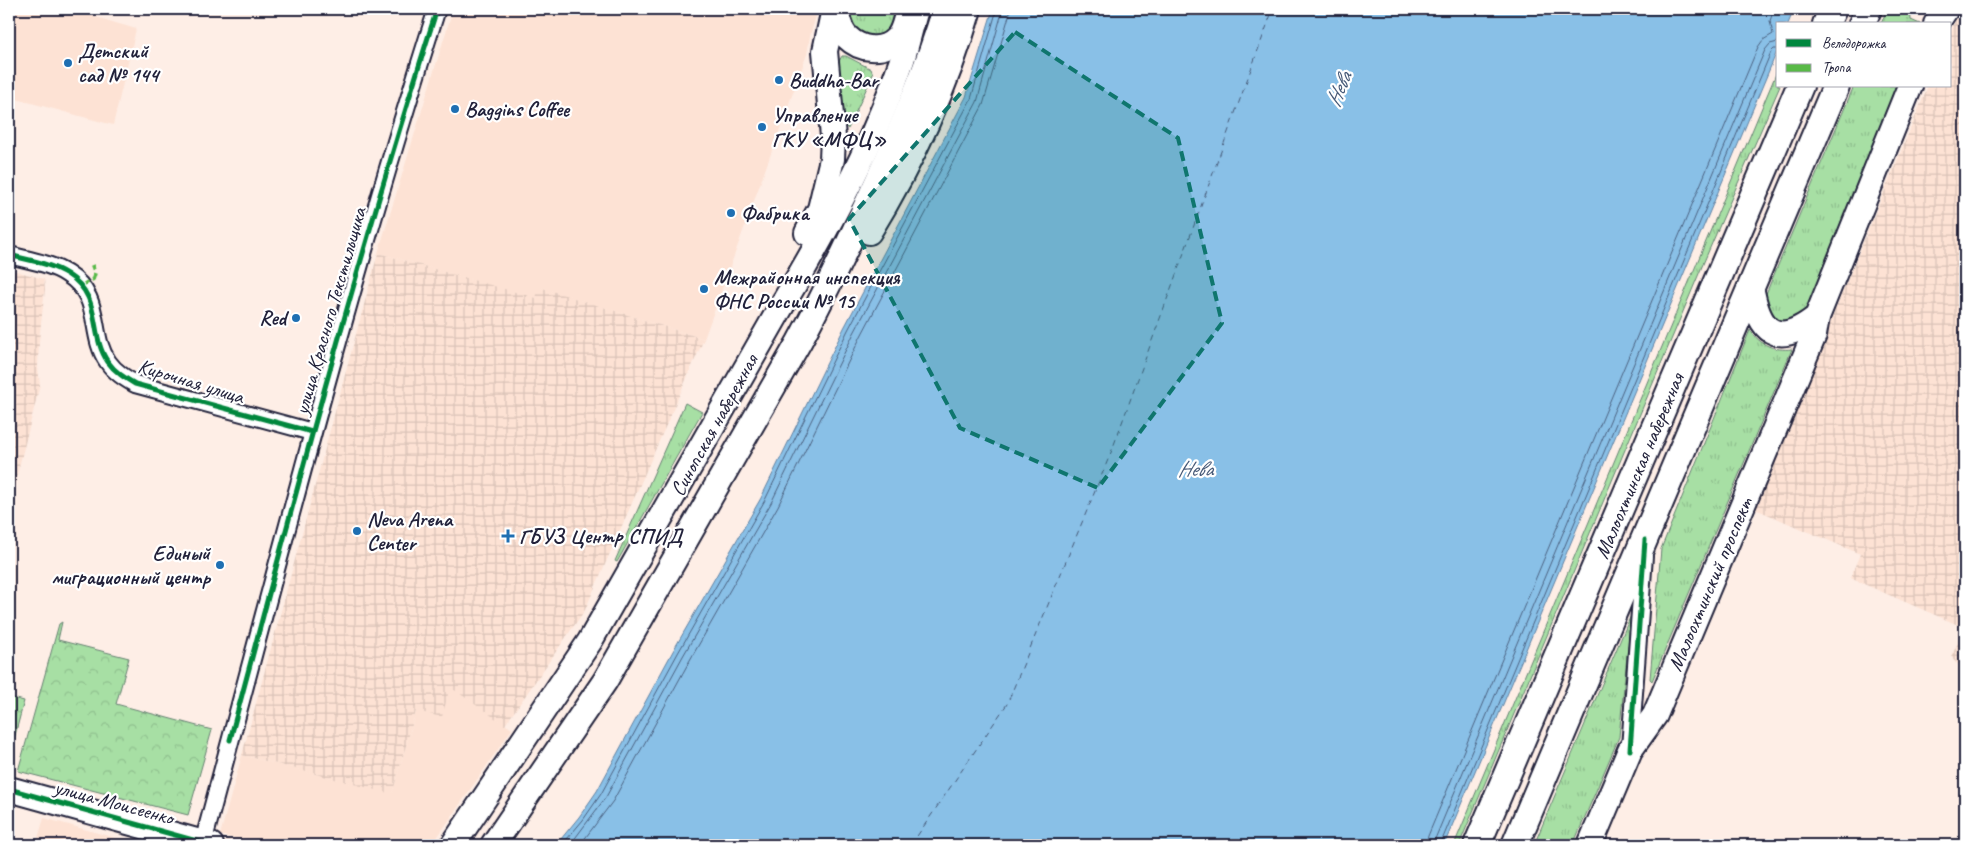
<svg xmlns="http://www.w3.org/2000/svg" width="1974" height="854" font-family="Caveat,sans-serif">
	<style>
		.built { fill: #fde2d4 }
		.industrial { fill: url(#industrial-grid) }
		.grass { fill: url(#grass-tufts); stroke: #648070 }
		.forest { fill: url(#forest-crowns); stroke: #648070 }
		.water { fill: #89c0e7; stroke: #6081a2 }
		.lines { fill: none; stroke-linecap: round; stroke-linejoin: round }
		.shore { stroke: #4b6180; stroke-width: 1 }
		.ferry { stroke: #465977; stroke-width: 1; stroke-dasharray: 6 5; stroke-linecap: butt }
		.street-casing { stroke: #22223b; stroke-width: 20 }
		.secondary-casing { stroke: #22223b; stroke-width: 28 }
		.primary-casing { stroke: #22223b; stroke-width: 30 }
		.street { stroke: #fff; stroke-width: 16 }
		.secondary { stroke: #fff; stroke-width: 24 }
		.primary { stroke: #fff; stroke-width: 26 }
		.quiet { stroke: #58b947; stroke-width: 4; stroke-dasharray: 8 4; stroke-linecap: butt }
		.cycleway-casing { stroke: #fff; stroke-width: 8 }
		.cycleway { stroke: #00873e; stroke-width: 5 }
		.marked { fill: #0f766e; fill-opacity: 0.2; stroke: #0f766e; stroke-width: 4; stroke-dasharray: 10 6; stroke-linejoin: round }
		.poi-dot { fill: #1f6fb2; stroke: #fff; stroke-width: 2 }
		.labels { text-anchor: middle; stroke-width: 4.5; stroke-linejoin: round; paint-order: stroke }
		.poi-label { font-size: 21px; font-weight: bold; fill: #22223b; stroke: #fff; text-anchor: start }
		.street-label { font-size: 21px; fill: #22223b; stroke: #fff }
		.water-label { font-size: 22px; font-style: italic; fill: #465977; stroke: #fff }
	</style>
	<defs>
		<pattern id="industrial-grid" width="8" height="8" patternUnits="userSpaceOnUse" patternTransform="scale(1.25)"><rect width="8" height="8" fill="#fde2d4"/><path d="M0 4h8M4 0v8" fill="none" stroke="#d9c2b7"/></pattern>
		<pattern id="grass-tufts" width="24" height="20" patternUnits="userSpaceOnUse" patternTransform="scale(1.25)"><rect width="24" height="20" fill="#a7dfa4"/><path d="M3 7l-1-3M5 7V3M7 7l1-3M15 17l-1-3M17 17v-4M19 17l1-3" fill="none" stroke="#8fbf8e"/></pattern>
		<pattern id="forest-crowns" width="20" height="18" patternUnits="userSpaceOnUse" patternTransform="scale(1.25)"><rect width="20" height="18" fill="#a7dfa4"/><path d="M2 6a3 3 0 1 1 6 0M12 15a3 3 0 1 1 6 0" fill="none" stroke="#8fbf8e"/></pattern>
	</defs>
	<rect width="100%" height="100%" fill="#feeee6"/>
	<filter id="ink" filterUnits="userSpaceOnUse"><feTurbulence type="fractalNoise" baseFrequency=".02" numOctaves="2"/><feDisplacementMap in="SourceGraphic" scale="10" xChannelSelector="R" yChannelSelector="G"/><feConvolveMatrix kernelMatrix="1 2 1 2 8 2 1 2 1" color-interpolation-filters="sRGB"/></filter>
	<g filter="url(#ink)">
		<g class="built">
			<path d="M9 9H69L136 29 113 125 9 97Z"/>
			<path d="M453 9H818L810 36 807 54 704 339 540 288 536 299 378 253Z"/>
			<path d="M450 686 512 729 432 845H258L220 835 242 755 392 793 416 711Z"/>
			<path d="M44 818 141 845H36Z"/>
		</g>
		<g class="industrial">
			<path d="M1965 18V667L1956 663 1952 655 1965 628 1850 578 1860 554 1753 508 1928 86H1950V33L1956 19Z"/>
			<path d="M378 253 536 298 539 287 704 339 585 610 505 725 450 687 442 717 416 711 392 794 242 755Z"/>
			<path d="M9 269 44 279 45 289 39 341 38 367 40 385 9 506Z"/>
		</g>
		<g class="grass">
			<path d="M845 9H898C890 35 876 44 852 27Z"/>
			<path d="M1887 9H1910L1911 20 1920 24H1881Z"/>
			<path d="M842 56H846L871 69 873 74 848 129 845 125 838 63Z"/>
			<path d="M1778 69V86H1780L1703 264 1459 845H1454Z"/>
			<path d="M1854 86H1898L1806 313 1790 325 1769 318 1765 296Z"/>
			<path d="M1750 330C1760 345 1774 351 1792 349L1652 681 1650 679 1661 549Z"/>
			<path d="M685 403 702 412 617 562 615 561Z"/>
			<path d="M1631 615 1619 737 1573 845H1534Z"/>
		</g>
		<g class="forest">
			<path d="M62 622 58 640 129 658 116 704 212 730 188 815 18 771 59 624Z"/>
			<path d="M9 697 24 701 9 758Z"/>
		</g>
		<path class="water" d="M993 9H1794L1788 24H1778V49L1444 845H556L579 817 597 791 673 651 761 498 844 328 966 97Z"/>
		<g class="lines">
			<g class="shore">
				<path d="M562 845 583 820 601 794 678 653 765 500 848 330 971 99 997 9"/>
				<path d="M570 845 606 797 683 656 771 503 854 333 977 102 1003 9"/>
				<path d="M580 845 613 801 690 660 778 506 861 336 983 105 1011 9"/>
				<path d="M1426 845 1428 836 1758 47 1763 40 1773 34 1770 21 1774 9"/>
				<path d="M1434 845 1435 839 1765 50 1770 44 1778 42"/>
				<path d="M1440 845 1771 52 1774 49H1778"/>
			</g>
			<path class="ferry" d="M911 845 1007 704 1112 450 1273 9"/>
			<g class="street-casing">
				<g id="street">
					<path d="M9 255C28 260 50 263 67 274 104 297 88 334 108 362 115 372 125 378 135 384L312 432"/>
					<path d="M1630 748 1644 556"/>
					<path d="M203 843C278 564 349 284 437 9"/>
				</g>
			</g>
			<g class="secondary-casing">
				<g id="secondary">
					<path d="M835 9C838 18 840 31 847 37 860 50 883 53 896 39 902 34 904 25 906 18"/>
					<path d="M1936 24 1946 9"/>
					<path d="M869 232C912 162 946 88 969 9"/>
					<path d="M807 233 820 209 832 159 833 137 825 51 834 9"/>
					<path d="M1751 286C1759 332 1776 349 1817 317L1910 86"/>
					<path d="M9 789 211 845"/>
					<path d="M453 845 590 641 785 300C831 224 873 145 902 60 907 44 911 26 916 9"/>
					<path d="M493 845 605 681 799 342C825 294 848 245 871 195 899 135 926 73 945 9"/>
					<path d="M1590 845 1630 750 1655 715 1814 335 1817 317"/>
				</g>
			</g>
			<g class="primary-casing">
				<g id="primary">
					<path d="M1826 24 1833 9"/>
					<path d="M1862 24 1868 9"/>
					<path d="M1477 845C1586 593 1691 339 1800 86"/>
					<path d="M1515 845 1836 86"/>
				</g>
			</g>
			<use href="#street" class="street"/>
			<use href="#secondary" class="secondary"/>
			<use href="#primary" class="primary"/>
			<path class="quiet" d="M81 286 93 279 95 273 92 265"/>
			<g class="cycleway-casing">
				<g id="cycleway">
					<path d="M9 255C28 260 50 263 67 274 104 297 88 334 108 362 115 372 125 378 135 384L312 432"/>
					<path d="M230 740C295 495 360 250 437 9"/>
					<path d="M1630 750 1645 540"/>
					<path d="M9 789 211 845"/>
				</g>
			</g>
			<use href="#cycleway" class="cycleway"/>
		</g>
	</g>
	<path class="marked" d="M1015 32 1178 138 1222 323 1098 488 960 428 849 219Z"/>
	<g class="poi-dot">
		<circle cx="68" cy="63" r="5"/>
		<circle cx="779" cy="80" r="5"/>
		<circle cx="455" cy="109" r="5"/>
		<circle cx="762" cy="127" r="5"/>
		<circle cx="731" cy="213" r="5"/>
		<circle cx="704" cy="289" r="5"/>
		<circle cx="296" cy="318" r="5"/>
		<circle cx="357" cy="531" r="5"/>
		<path d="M505.5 528.5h5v5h5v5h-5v5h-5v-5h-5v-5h5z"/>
		<circle cx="220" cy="565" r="5"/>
	</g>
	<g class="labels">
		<g class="poi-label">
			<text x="78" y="58">Детский<tspan x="78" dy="24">сад № 144</tspan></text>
			<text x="789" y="87">Buddha-Bar</text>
			<text x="465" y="116">Baggins Coffee</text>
			<text x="772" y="122">Управление<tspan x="772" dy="24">ГКУ «МФЦ»</tspan></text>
			<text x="741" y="220">Фабрика</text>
			<text x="714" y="284">Межрайонная инспекция<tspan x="714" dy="24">ФНС России № 15</tspan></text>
			<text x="286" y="325" text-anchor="end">Red</text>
			<text x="367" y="526">Neva Arena<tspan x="367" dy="24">Center</tspan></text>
			<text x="519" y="543">ГБУЗ Центр СПИД</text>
			<text x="210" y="560" text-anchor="end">Единый<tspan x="210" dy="24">миграционный центр</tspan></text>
		</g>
		<g class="street-label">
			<text transform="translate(330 311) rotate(-74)" y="7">улица Красного Текстильщика</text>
			<text transform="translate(191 381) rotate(17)" y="7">Кирочная улица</text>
			<text transform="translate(714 425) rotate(-61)" y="7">Синопская набережная</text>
			<text transform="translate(1639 466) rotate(-67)" y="7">Малоохтинская набережная</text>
			<text transform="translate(1710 584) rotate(-67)" y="7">Малоохтинский проспект</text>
			<text transform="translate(114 802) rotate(15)" y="7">улица Моисеенко</text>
		</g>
		<g class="water-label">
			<text transform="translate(1338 89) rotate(-67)" y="8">Нева</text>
			<text x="1195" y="476">Нева</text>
		</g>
	</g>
	<rect width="1974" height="854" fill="none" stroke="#fff" stroke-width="30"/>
	<rect x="15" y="15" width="1944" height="824" fill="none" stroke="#22223b" stroke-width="2" filter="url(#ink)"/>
	<rect x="1776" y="22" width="175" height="65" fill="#ffffff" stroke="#a7a7b1"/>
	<rect x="1786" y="39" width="25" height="8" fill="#00873e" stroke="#a7a7b1"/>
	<text x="1822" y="48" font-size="15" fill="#22223b">Велодорожка</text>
	<rect x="1786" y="64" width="25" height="8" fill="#58b947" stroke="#a7a7b1"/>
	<text x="1822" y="72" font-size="15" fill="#22223b">Тропа</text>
</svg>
